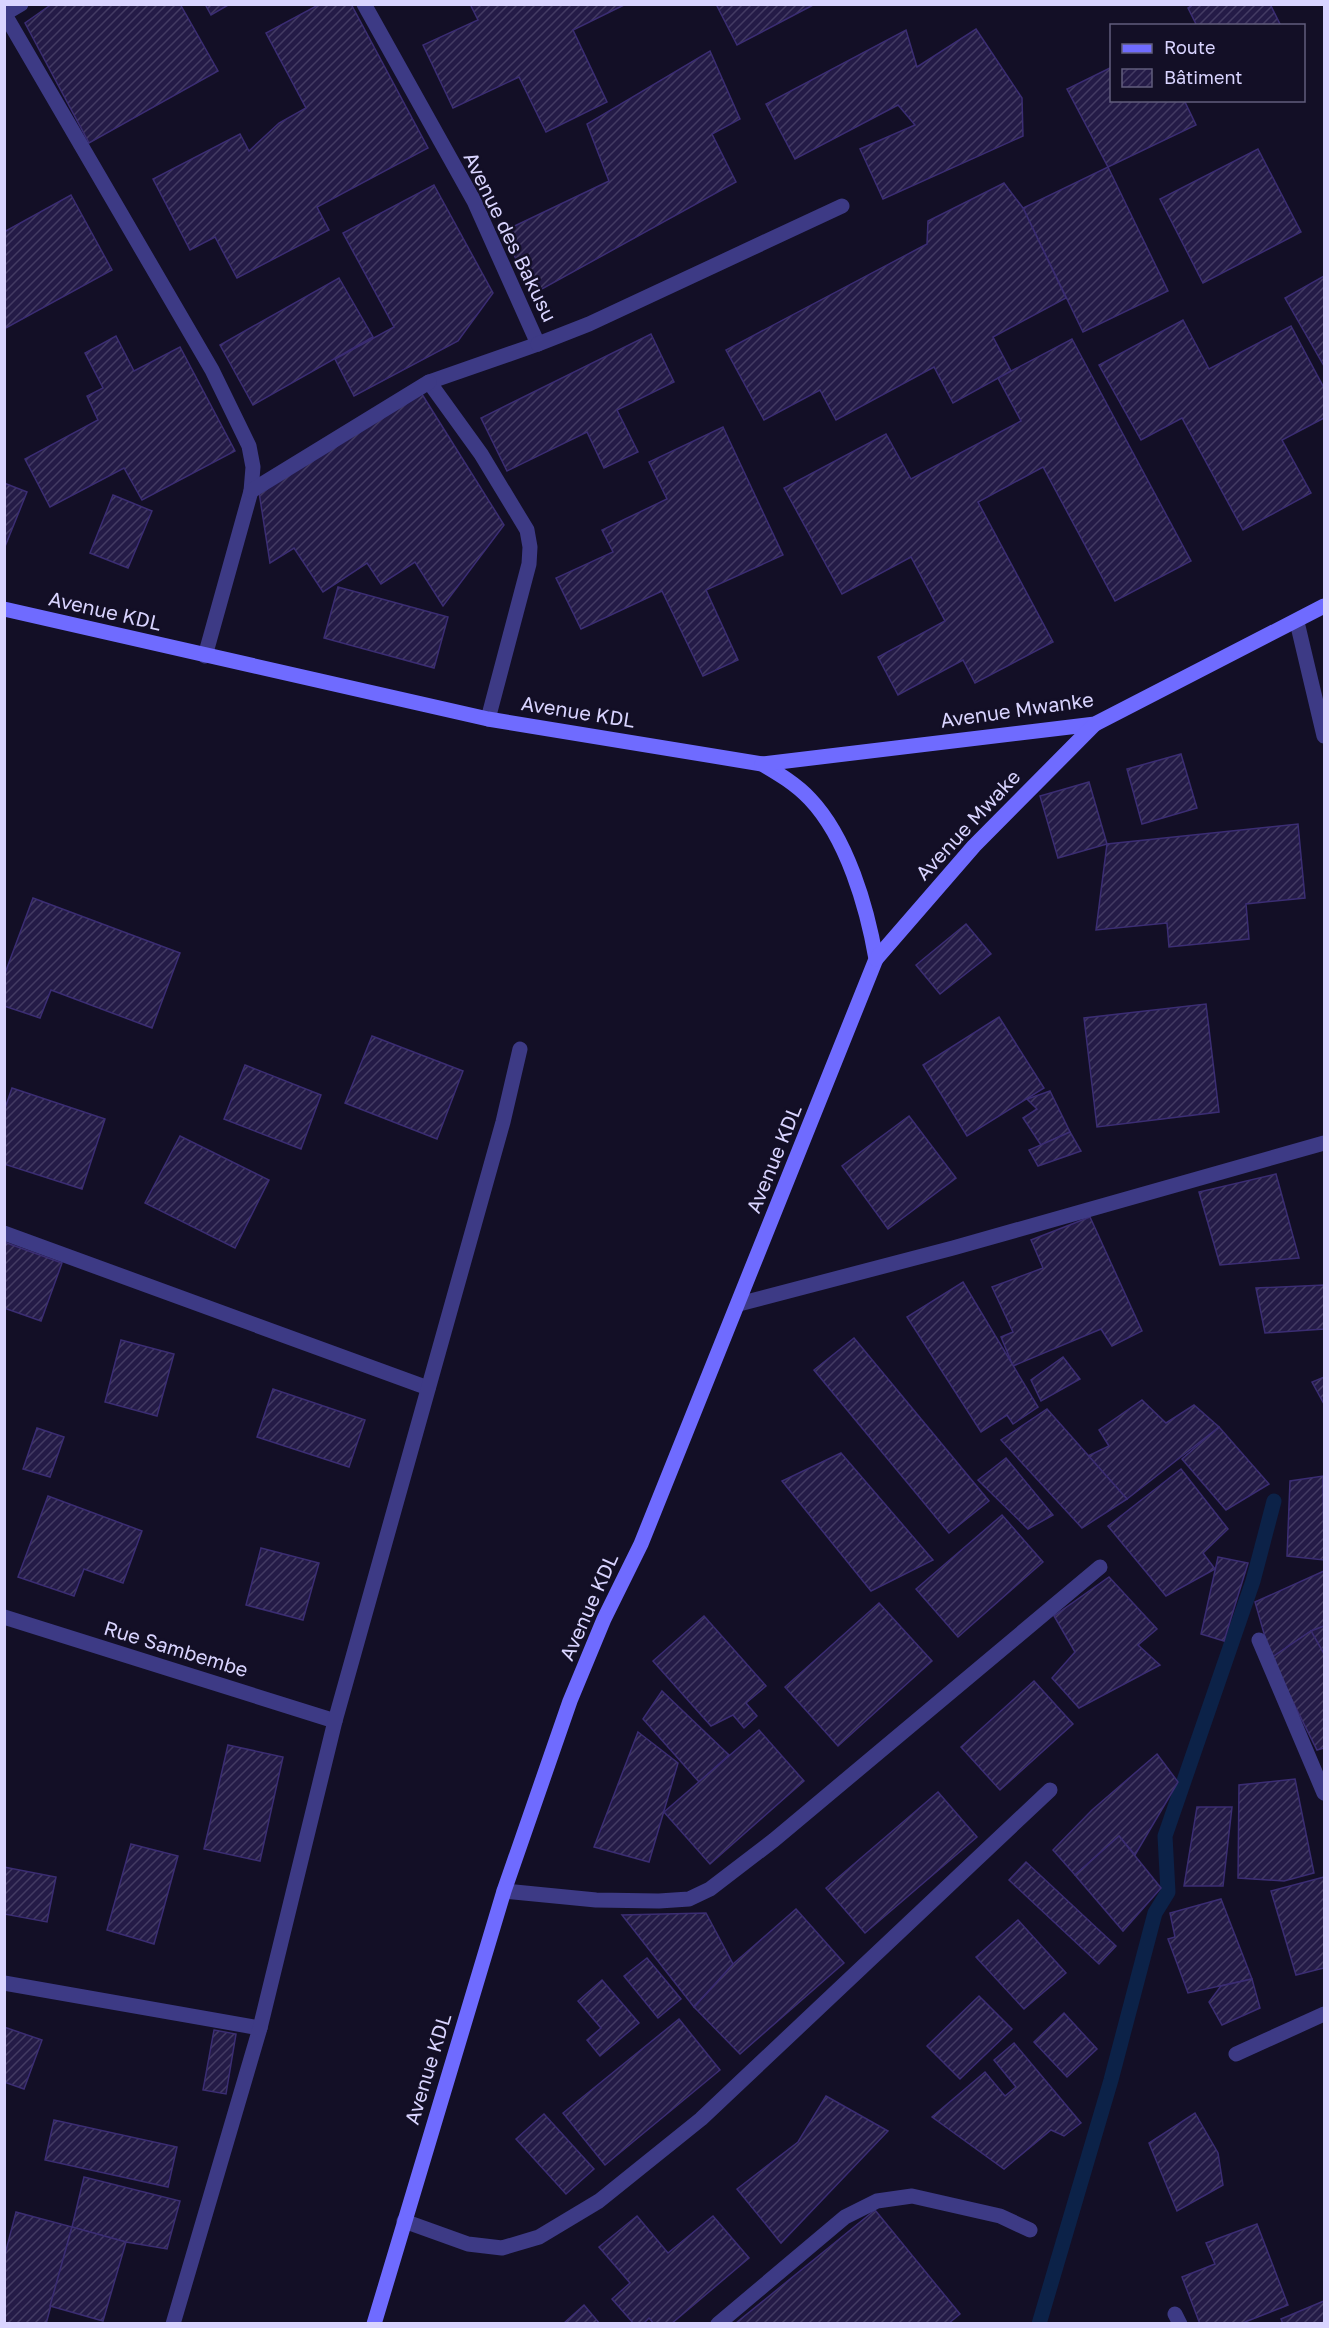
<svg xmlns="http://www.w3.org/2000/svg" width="1329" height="2328" font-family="'Golos Text',sans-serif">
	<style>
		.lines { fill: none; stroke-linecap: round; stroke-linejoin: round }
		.stream { stroke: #0c2248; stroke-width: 15 }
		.building { fill: url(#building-hatch); stroke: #3b2d73; stroke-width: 1.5 }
		.street { stroke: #3d3a85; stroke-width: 15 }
		.secondary { stroke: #6f6bff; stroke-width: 15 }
		.labels { text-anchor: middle; stroke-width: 5; stroke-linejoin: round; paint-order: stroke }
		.street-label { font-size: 20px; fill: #d9d4ff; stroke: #130f26 }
	</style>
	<defs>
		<pattern id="building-hatch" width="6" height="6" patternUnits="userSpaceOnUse" patternTransform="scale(1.5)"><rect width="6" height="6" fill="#241b47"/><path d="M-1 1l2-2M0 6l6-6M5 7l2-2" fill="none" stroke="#433b63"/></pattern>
	</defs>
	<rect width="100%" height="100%" fill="#130f26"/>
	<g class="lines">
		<path class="stream" d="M1039 2324 1111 2080 1155 1913 1168 1892 1165 1836 1253 1581 1274 1501"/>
	</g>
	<g class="building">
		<path d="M52 4H180L218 71 89 143 25 23Z"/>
		<path d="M205 4H230L211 15Z"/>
		<path d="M320 4H351L428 148 317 207 329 230 237 278 215 237 190 250 153 179 240 134 249 151 279 123 306 108 266 33Z"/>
		<path d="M470 4H626L573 30 607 102 546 132 519 77 453 108 423 45 478 20Z"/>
		<path d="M716 4H815L737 45Z"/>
		<path d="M1194 4H1270L1281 26H1197L1188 8Z"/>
		<path d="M976 29 1022 98 1023 136 883 199 860 149 915 125 898 105 795 159 766 104 906 30 917 67Z"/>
		<path d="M710 51 740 119 712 134 736 182 531 295 504 231 609 181 587 124Z"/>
		<path d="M1112 67V100H1184L1196 125 1108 167 1067 89Z"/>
		<path d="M1258 149 1301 232 1203 283 1160 199Z"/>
		<path d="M1108 167 1168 291 1083 332 1023 208Z"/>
		<path d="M1004 183 1023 208 1066 298 993 337 1011 371 953 403 934 367 836 420 820 390 764 420 726 350 927 244 928 221Z"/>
		<path d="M434 185 493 293 458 341 354 396 335 359 394 327 343 233Z"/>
		<path d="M71 195 112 270 4 329V232Z"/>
		<path d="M1324 276V366L1285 298Z"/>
		<path d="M339 278 373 337 253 405 220 345Z"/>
		<path d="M1183 320 1209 369 1291 326 1324 388V418L1282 440 1311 493 1243 530 1182 418 1141 440 1099 365Z"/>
		<path d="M651 334 674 382 617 410 638 452 604 468 587 432 507 471 481 418Z"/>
		<path d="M116 336 134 371 180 347 235 451 142 500 124 468 50 507 25 459 98 420 87 396 103 388 85 353Z"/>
		<path d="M1072 339 1191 561 1115 601 1043 467 978 502 1053 642 975 683 963 660 898 695 878 657 945 621 911 557 842 594 784 488 886 434 911 479 1021 421 998 378Z"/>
		<path d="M420 391 504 525 443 606 415 562 381 584 367 563 323 592 294 548 270 563 259 492Z"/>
		<path d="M723 427 783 555 706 590 738 660 703 676 662 591 581 629 556 578 613 552 602 530 667 499 649 462Z"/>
		<path d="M4 483 27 492 4 549Z"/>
		<path d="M113 495 152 511 128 568 90 553Z"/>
		<path d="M338 587 448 617 434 668 324 638Z"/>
		<path d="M1181 754 1197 808 1142 824 1127 769Z"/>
		<path d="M1089 782 1107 844 1058 858 1040 796Z"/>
		<path d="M1298 824 1305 898 1246 904 1249 939 1169 947 1167 923 1096 930 1107 844Z"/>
		<path d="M33 898 180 953 152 1028 51 990 40 1018 4 1006V976Z"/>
		<path d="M966 924 991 954 940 994 916 965Z"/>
		<path d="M1206 1004 1219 1112 1097 1127 1084 1018Z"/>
		<path d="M999 1017 1044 1088 967 1136 923 1065Z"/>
		<path d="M372 1036 463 1071 437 1139 345 1103Z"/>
		<path d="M245 1065 321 1095 301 1149 224 1119Z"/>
		<path d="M12 1088 105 1119 82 1189 4 1164V1111Z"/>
		<path d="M1050 1091 1070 1132 1041 1145 1023 1118 1037 1109 1027 1099Z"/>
		<path d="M909 1116 956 1178 888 1229 842 1166Z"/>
		<path d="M1070 1132 1081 1151 1038 1166 1029 1150Z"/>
		<path d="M180 1136 269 1180 235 1248 145 1203Z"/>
		<path d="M1276 1174 1299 1258 1220 1265 1199 1192Z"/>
		<path d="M1090 1217 1142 1331 1112 1346 1101 1329 1013 1366 1001 1337 1013 1332 992 1287 1043 1268 1031 1240Z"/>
		<path d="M4 1242 62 1263 41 1321 4 1308Z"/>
		<path d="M963 1282 1038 1407 1013 1424 1007 1415 981 1432 907 1317Z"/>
		<path d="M1324 1285V1329L1265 1333 1256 1288Z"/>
		<path d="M854 1338 989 1501 949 1533 814 1370Z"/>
		<path d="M121 1340 174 1354 157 1416 105 1402Z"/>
		<path d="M1063 1357 1080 1379 1041 1401 1031 1380Z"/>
		<path d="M1324 1377V1404L1312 1382Z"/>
		<path d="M273 1389 365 1420 349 1467 257 1437Z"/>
		<path d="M1142 1400 1166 1423 1194 1405 1219 1427 1127 1499 1088 1456 1109 1446 1099 1430Z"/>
		<path d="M1047 1409 1127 1499 1082 1528 1001 1440Z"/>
		<path d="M1219 1427 1269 1484 1226 1510 1182 1459Z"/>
		<path d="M37 1428 64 1437 50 1477 23 1469Z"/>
		<path d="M841 1453 933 1560 871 1591 782 1481Z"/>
		<path d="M1006 1458 1053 1515 1028 1529 978 1480Z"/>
		<path d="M1181 1469 1228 1529 1203 1553 1215 1569 1166 1596 1108 1526Z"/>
		<path d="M1323 1476 1324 1560 1287 1556 1290 1481Z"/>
		<path d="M48 1496 142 1531 123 1583 84 1569 74 1596 18 1577Z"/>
		<path d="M1002 1515 1043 1562 958 1637 916 1589Z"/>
		<path d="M261 1548 319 1563 303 1620 246 1605Z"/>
		<path d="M1218 1557 1248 1563 1224 1641 1201 1634Z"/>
		<path d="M1324 1571V1626L1311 1631 1271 1658 1255 1602Z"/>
		<path d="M1109 1577 1157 1629 1138 1645 1160 1665 1079 1708 1052 1678 1075 1652 1054 1616Z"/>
		<path d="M879 1603 932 1661 838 1746 785 1687Z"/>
		<path d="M704 1616 766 1686 746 1703 757 1716 744 1728 733 1715 711 1726 653 1661Z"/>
		<path d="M1324 1626V1654L1311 1631Z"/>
		<path d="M1311 1631 1324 1654V1748L1317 1750 1271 1658Z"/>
		<path d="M1034 1681 1073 1724 1000 1790 961 1747Z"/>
		<path d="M662 1691 729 1755 699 1782 643 1719Z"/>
		<path d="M759 1730 804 1781 710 1864 664 1812Z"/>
		<path d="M638 1732 678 1763 649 1862 594 1847Z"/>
		<path d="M228 1745 283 1757 260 1861 204 1849Z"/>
		<path d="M1157 1754 1178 1782 1135 1855 1119 1836 1075 1875 1053 1850 1092 1810Z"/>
		<path d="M1295 1779 1314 1873 1284 1881 1238 1878 1239 1785Z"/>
		<path d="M938 1792 977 1837 865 1933 826 1888Z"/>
		<path d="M1197 1807H1232L1223 1886H1184Z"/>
		<path d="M1119 1836 1161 1888 1123 1931 1075 1875Z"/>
		<path d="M131 1844 178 1856 154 1944 107 1930Z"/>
		<path d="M1026 1862 1116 1946 1099 1964 1009 1880Z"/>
		<path d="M4 1867 56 1877 47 1922 4 1914Z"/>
		<path d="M1324 1877V1968L1296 1975 1271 1891Z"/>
		<path d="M1221 1899 1252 1979 1188 1993 1168 1939 1175 1937 1170 1913Z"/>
		<path d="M796 1909 844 1963 740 2054 694 2007 733 1964Z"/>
		<path d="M706 1913 733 1964 694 2007 622 1915Z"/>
		<path d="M1018 1920 1066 1973 1024 2009 976 1957Z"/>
		<path d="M647 1958 681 1999 658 2018 624 1976Z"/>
		<path d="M1252 1979 1260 2008 1222 2025 1209 2002 1221 1986Z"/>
		<path d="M602 1980 639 2023 600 2056 587 2040 601 2028 578 2001Z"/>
		<path d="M979 1996 1012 2029 960 2079 927 2046Z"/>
		<path d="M1064 2013 1097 2049 1067 2077 1034 2042Z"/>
		<path d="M679 2019 720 2070 605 2165 563 2113Z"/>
		<path d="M4 2027 42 2040 24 2089 4 2082Z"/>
		<path d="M214 2030 236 2034 226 2094 203 2090Z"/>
		<path d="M1014 2043 1081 2123 1064 2136 1051 2130 1004 2169 932 2117 985 2072 1005 2096 1016 2087 994 2060Z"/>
		<path d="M826 2096 888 2131 781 2243 737 2189 798 2142Z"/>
		<path d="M1195 2113 1218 2153 1223 2185 1177 2211 1149 2143Z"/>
		<path d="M544 2114 594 2169 566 2194 516 2139Z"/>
		<path d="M54 2120 177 2147 168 2187 45 2160Z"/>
		<path d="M84 2177 180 2201 167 2249 126 2242 72 2227Z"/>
		<path d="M875 2210 960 2314 948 2324 736 2323Z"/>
		<path d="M16 2212 72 2227 46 2324H4V2258Z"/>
		<path d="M637 2216 668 2253 713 2216 749 2258 671 2324H654L649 2318 643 2324H634L612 2299 630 2283 599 2247Z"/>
		<path d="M1257 2224 1288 2305 1240 2324H1200L1182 2277 1215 2264 1206 2243Z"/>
		<path d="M72 2227 126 2242 103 2321 50 2306Z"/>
		<path d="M1324 2301V2324H1283L1281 2319Z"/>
		<path d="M584 2305 600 2324H563Z"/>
	</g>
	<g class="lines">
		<g class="street">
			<path d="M364 4 474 201 538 344 429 382 481 454 527 530 530 547 529 564 488 719"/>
			<path d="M4 13 212 370 249 446 253 467 251 491 205 656"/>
			<path d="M4 14 21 4"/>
			<path d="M538 344 589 324 842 206"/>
			<path d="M251 491 429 382"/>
			<path d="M1297 622 1324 736"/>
			<path d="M4 1233 428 1388"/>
			<path d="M739 1304 953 1248 1324 1143"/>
			<path d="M4 1617 335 1721"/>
			<path d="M1259 1640 1324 1793"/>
			<path d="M504 1891 596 1900 659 1901 689 1899 710 1889 774 1840 1100 1567"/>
			<path d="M4 1983 260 2028"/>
			<path d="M1236 2054 1324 2014"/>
			<path d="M404 2221 468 2244 502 2248 539 2237 599 2201 701 2119 1050 1790"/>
			<path d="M1175 2314 1180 2324"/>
			<path d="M173 2324 260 2028 335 1721 503 1122 520 1049"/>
			<path d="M718 2324 845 2217 877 2201 912 2196 1000 2216 1030 2230"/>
		</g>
		<g class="secondary">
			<path d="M4 609 488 719 762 764C779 774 796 784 810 799 847 838 867 907 876 959L641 1544 604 1619 570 1701 504 1891 374 2324"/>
			<path d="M762 764 1095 724 1324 606"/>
			<path d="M876 959 974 846 1095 724"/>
		</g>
	</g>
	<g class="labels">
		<g class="street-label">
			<text transform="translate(510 237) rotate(64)" y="7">Avenue des Bakusu</text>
			<text transform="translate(105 611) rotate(13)" y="7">Avenue KDL</text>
			<text transform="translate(1017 710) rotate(-8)" y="7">Avenue Mwanke</text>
			<text transform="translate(578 712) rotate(9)" y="7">Avenue KDL</text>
			<text transform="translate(968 825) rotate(-47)" y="7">Avenue Mwake</text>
			<text transform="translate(774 1159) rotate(-68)" y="7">Avenue KDL</text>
			<text transform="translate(589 1607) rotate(-66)" y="7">Avenue KDL</text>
			<text transform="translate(176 1649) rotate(17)" y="7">Rue Sambembe</text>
			<text transform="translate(428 2069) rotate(-73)" y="7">Avenue KDL</text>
		</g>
	</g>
	<rect width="1329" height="2328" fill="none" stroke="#d9d4ff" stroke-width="12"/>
	<rect x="1110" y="24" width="195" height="78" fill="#130f26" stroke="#625e7d" stroke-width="1.5"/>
	<rect x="1122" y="44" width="30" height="9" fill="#6f6bff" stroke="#625e7d" stroke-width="1.5"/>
	<text x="1164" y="54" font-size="18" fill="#d9d4ff">Route</text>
	<rect x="1122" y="69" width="30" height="18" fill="url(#building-hatch)" stroke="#625e7d" stroke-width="1.5"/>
	<text x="1164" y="84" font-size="18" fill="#d9d4ff">Bâtiment</text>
</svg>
